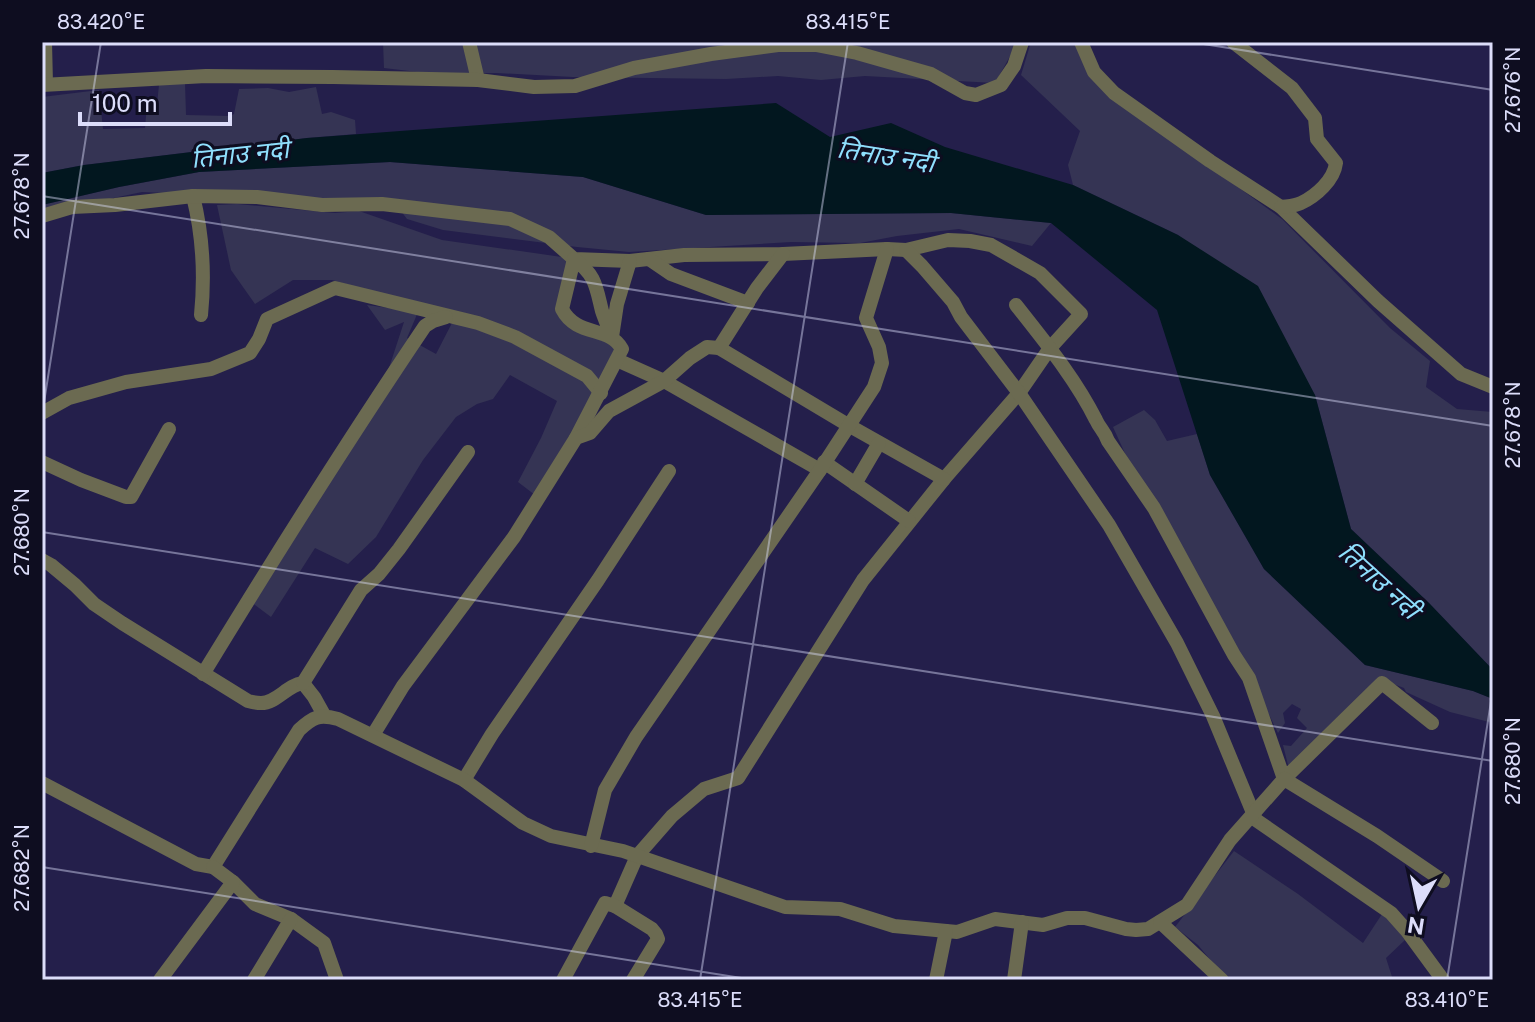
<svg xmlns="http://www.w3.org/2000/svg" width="1535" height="1022" font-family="'Public Sans','Noto Sans Devanagari',sans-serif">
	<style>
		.green { fill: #353454 }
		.water { fill: #02171f }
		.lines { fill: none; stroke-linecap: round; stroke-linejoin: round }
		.minor { stroke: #6b6a51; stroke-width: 14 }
		.ticks { fill: none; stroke: #dcddfa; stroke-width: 2; stroke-opacity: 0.45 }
		.labels { text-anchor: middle; stroke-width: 6; stroke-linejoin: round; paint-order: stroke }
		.water-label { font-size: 26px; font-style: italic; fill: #8fdffd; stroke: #0e0d20 }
		.neatline { fill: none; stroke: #dcddfa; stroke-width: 3 }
		.ticks-label { font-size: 20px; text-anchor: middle; fill: #dcddfa }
	</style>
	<rect width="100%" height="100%" fill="#241f4b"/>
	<g class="green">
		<path d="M383 42H1018L995 83 865 76 821 80 778 76 726 79 573 77 496 73H426L384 68Z"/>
		<path d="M1031 42H1077L1134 112 1282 219 1390 328 1430 361 1426 387 1457 409 1493 412V670L1429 603 1351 529 1315 395 1178 235 1073 185 1068 165 1080 131 1021 75Z"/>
		<path d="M185 83 186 115 230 116 234 114 239 89 268 88 289 92 316 87 322 114 331 112 355 120 356 134 307 138 84 165 42 173V97L99 90 103 129 145 128 147 104H157L159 85Z"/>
		<path d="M390 162 583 177 706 215 951 213 1051 223 1032 246 959 229 897 236 860 243 791 242 629 252 577 247 443 230 407 219 398 207 190 194 142 192 42 213V205L119 187 199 172Z"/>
		<path d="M237 204 335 213 359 211 442 240 569 258 558 309 619 346 600 381 508 330 332 280H293L255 304 231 270 217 205Z"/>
		<path d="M367 305 418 312 407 338 436 354 453 321 482 328 587 381 597 392 535 495 518 482 541 438 557 401 510 375 493 399 477 404 456 417 423 460 376 537 348 564 315 548 271 617 243 596 388 371 404 322 385 330Z"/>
		<path d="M1144 410 1155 420 1167 441 1197 434 1210 475 1264 569 1365 665 1473 691 1493 699V723L1450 712 1406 692 1404 688 1377 678 1371 688 1289 769 1283 745 1291 746 1307 728 1297 718 1301 709 1292 704 1283 713 1285 723 1278 733 1255 686 1128 460 1113 427Z"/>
		<path d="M1234 851 1298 894 1363 943 1384 911 1405 940 1386 958 1393 980H1227L1198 945 1175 927Z"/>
	</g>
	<path class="water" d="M776 103 830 137 891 123 945 147 1073 185 1178 235 1258 286 1315 395 1351 529 1429 603 1493 670V699L1473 691 1365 665 1264 569 1210 475 1157 310 1051 223 951 213 706 215 583 177 390 162 199 172 119 187 42 205V173L84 165 307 138Z"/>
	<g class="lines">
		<g class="minor">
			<path d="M45 42 46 84"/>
			<path d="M469 42 478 80"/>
			<path d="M1081 42 1094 72 1114 93 1210 161 1281 207 1378 301 1461 374 1493 387"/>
			<path d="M1233 42 1292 88 1315 118 1317 139 1336 163C1334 180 1316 196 1301 203 1295 206 1288 206 1281 207"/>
			<path d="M42 85 206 76 333 77 478 80 534 87 575 86 634 68 711 54 778 45H816L857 53 931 74 965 93 976 95 1001 85 1014 66 1022 42"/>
			<path d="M193 196C203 236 205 275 201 315"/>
			<path d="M42 216 72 207 115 205 193 196 257 197 322 205 382 204 510 219 549 237 574 259 630 261 684 255 783 254 887 249 906 250 948 240 970 241 991 245 1040 273 1081 314 1050 348 1019 393 944 479 863 580 738 778 704 789 672 816 637 856 615 906 652 929 656 934 658 939 633 980"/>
			<path d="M906 250 922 266 953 302 961 317 1019 393 1109 525 1177 643 1213 716 1256 820 1391 913 1407 931 1443 980"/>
			<path d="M649 259 671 274 748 303"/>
			<path d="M1016 305C1045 342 1075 378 1096 420 1100 429 1104 430 1108 441L1154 508 1234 655 1249 678 1284 779 1382 683 1432 723"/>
			<path d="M719 348 848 425 944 479"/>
			<path d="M617 360 664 381 820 470"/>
			<path d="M42 413 69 398 126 382 211 369 250 353 259 339 267 319 335 288 478 323 515 337 587 376 601 393"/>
			<path d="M576 438 622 349C609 325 577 338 562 309L574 259C596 275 596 287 602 311 605 320 609 329 612 337L617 304 630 261"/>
			<path d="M42 462 81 480 126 497H131L169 429"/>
			<path d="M824 462 909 521"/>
			<path d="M855 484 879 443"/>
			<path d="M42 560 51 565 75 585 94 604 122 623 248 701C252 702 257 703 261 703 277 703 287 685 303 683L314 697 324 715"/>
			<path d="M203 674C275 556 348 440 425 326L433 321 446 317"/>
			<path d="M303 683 361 590 379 574 399 549 468 452"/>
			<path d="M373 735 403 686 514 537 576 438 590 433 609 411 664 381 690 358 707 347 719 348 757 288 783 254"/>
			<path d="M464 780 492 734 598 580 669 471"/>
			<path d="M42 783 196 864 213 867 299 730C313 717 319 714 338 719L464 780 523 823 551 836 623 851 785 907 840 909 894 926 957 932 995 919 1043 925 1067 918H1085L1126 929 1136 930 1148 929 1187 905 1230 840 1284 779 1377 836 1443 881"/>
			<path d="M591 846 605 790 636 737 820 470 874 387 882 363 879 347 866 318 887 249"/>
			<path d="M213 867 233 882 255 904 291 919 324 943 337 980"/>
			<path d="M1160 922 1222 980"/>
			<path d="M160 980 233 882"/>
			<path d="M254 980 291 919"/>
			<path d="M563 980 605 903 615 906"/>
			<path d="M936 980 946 931"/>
			<path d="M1014 980 1022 922"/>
		</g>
	</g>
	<path class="ticks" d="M1191 42 1493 90M42 196 1493 426M42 415 101 42M42 532 1493 761M42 867 754 980M700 980 848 42M1447 980 1493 689"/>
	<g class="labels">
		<g class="water-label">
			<text transform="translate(240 154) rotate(-6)" y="9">तिनाउ नदी</text>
			<text transform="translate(886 156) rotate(9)" y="9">तिनाउ नदी</text>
			<text transform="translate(1379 581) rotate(42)" y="9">तिनाउ नदी</text>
		</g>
	</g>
	<rect width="1535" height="1022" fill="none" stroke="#0e0d20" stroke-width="88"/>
	<g transform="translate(1419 906) rotate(189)" stroke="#0e0d20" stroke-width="6" paint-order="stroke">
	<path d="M0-6L14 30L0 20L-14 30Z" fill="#dcddfa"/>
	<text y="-12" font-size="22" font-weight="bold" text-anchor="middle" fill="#dcddfa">N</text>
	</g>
	<path d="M80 112v12h150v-12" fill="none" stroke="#dcddfa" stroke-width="4"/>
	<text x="92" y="112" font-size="24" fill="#dcddfa" stroke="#0e0d20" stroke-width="6" paint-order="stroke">100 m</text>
	<rect x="44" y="44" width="1447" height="934" class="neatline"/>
	<g class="ticks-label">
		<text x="101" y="29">83.420°E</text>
		<text x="848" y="29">83.415°E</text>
		<text transform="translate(1513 90) rotate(-90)" y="7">27.676°N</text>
		<text transform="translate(22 196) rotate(-90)" y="7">27.678°N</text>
		<text transform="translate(1513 425) rotate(-90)" y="7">27.678°N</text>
		<text transform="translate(22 532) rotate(-90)" y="7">27.680°N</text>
		<text transform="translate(1513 761) rotate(-90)" y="7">27.680°N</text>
		<text transform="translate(22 868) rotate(-90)" y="7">27.682°N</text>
		<text x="700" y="1007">83.415°E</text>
		<text x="1447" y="1007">83.410°E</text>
	</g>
</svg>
